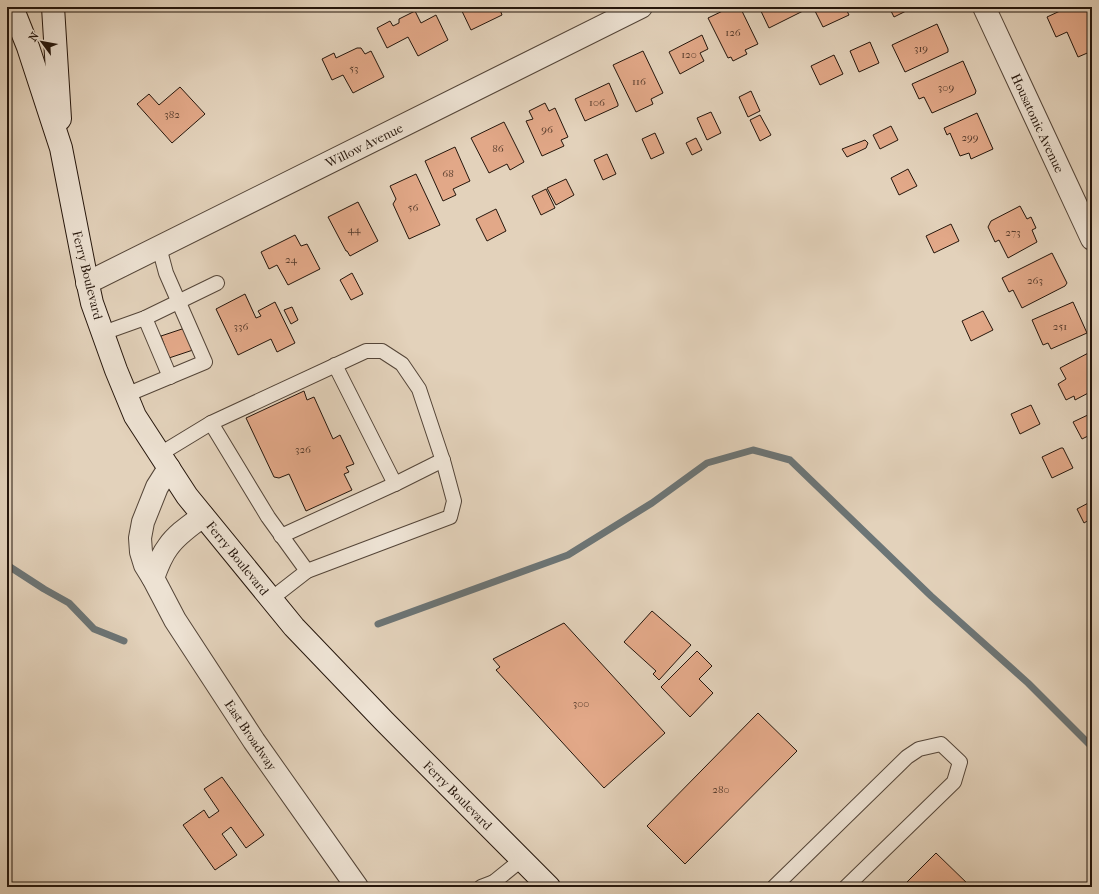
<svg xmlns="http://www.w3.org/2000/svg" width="1099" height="894" font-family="'IM FELL French Canon',serif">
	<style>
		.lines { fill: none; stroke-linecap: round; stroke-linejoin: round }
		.stream { stroke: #6c7576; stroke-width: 7 }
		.building { fill: #e2a888; stroke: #25160c }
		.service-casing { stroke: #544538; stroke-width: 16 }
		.minor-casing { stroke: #544538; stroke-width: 24 }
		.tertiary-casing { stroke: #544538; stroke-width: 24 }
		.secondary-casing { stroke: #25160c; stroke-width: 24 }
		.service { stroke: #ede2d3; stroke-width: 14 }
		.minor { stroke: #ede2d3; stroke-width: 22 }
		.tertiary { stroke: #ede2d3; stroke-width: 22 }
		.secondary { stroke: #ede2d3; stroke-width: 22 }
		.labels { text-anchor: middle; stroke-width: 3; stroke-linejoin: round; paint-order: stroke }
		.number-label { font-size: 11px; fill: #543a2b }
		.street-label { font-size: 13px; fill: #25160c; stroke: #ede2d3 }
	</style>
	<rect width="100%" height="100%" fill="#e3d2bb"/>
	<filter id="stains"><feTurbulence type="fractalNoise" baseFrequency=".005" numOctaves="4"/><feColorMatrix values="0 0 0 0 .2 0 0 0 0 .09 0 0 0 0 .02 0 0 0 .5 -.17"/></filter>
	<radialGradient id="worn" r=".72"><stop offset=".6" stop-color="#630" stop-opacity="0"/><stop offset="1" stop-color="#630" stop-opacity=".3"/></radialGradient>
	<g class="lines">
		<g class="stream">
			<path d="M7 565 44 589 69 603 94 629 124 641"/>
			<path d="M378 624 568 555 652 503 707 463 753 450 790 460 931 596 1028 683 1092 747"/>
		</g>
	</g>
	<g class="building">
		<path d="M460 7H499L502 15 471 30Z"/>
		<path d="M731 7H740L758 44 745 50 747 54 733 61 731 57 728 58 708 18Z"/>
		<path d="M759 7H801L803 11 769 28Z"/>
		<path d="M817 7H845L849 15 823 27 814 9Z"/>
		<path d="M889 7H914L894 17Z"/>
		<path d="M1058 7H1091L1092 10V51L1078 57 1067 32 1056 37 1047 17 1060 11Z"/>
		<path d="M415 11 421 23 436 15 448 40 418 56 408 37 387 48 377 28 390 21 393 26 399 23V19Z"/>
		<path d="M937 24 948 49V52L905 72 892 45Z"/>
		<path d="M702 35 708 49 700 53 704 61 680 74 669 52Z"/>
		<path d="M870 42 879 63 859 72 850 51Z"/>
		<path d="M357 48H361L365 54 371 51 384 77 353 93 343 75 332 80 322 59 334 53 336 58Z"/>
		<path d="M643 51 663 93 651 99 653 104 636 112 613 65Z"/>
		<path d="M834 55 843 74 820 85 811 66Z"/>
		<path d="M963 61 976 91 975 94 932 113 924 97 919 99 912 84Z"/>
		<path d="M609 83 618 104V106L585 121 575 99Z"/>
		<path d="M180 87 205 114 172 143 137 104 149 94 159 105Z"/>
		<path d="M751 91 760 111 748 117 739 97Z"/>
		<path d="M545 103 549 111 555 108 568 137 561 140 564 146 542 156 526 121 533 119 529 111Z"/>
		<path d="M711 112 721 133 707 140 697 118Z"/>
		<path d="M977 113 993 149 971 159 969 153 960 156 950 133 947 135 944 128Z"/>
		<path d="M760 115 771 135 760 141 750 120Z"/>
		<path d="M504 122 524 162 510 170 507 164 489 173 471 138Z"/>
		<path d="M891 126 898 140 880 149 873 135Z"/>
		<path d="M655 133 664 153 651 159 642 139Z"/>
		<path d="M696 138 702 150 692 155 686 143Z"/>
		<path d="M865 140 868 143 866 148 847 157 842 149Z"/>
		<path d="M455 147 470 181 453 189 456 195 443 201 425 161Z"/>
		<path d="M607 154 616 174 603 180 594 160Z"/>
		<path d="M908 169 917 186 899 195 891 178Z"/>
		<path d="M416 174 440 225 409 239 393 204 396 199 390 186Z"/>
		<path d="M566 179 574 195 556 205 547 188Z"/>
		<path d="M546 189 555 208 541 215 532 196Z"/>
		<path d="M358 202 378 241 350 256 347 251H346L328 217Z"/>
		<path d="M1020 206 1027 219 1031 217 1036 228 1032 230 1037 242 1008 258 999 240 995 242 988 227 991 221Z"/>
		<path d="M496 209 506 231 487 241 476 219Z"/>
		<path d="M951 224 959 241 934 253 926 236Z"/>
		<path d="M295 235 301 246 307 244 320 269 288 285 277 265 269 269 261 252Z"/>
		<path d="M1052 253 1067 283 1065 286 1022 308 1013 290 1009 292 1002 278Z"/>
		<path d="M352 273 363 294 351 300 340 280Z"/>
		<path d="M245 294 256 318 261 316 258 311 275 302 295 343 277 352 271 339 238 355 216 309Z"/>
		<path d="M1073 302 1087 333 1051 349 1048 343 1043 345 1032 320Z"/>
		<path d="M292 307 298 320 291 324 284 310Z"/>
		<path d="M983 311 993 330 971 341 962 321Z"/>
		<path d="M185 328 193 350 169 358 161 336Z"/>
		<path d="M1092 351V391L1075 400 1074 396 1066 400 1058 384 1066 379 1060 368Z"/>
		<path d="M304 391 307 400 314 397 333 439 340 435 354 464 346 467 349 472 344 474 352 490 306 511 289 474 279 478 274 477 246 418Z"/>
		<path d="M1031 405 1040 424 1020 434 1011 414Z"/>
		<path d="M1092 413V445L1088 436 1082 439 1073 422Z"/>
		<path d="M1061 448H1063L1073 468 1052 478 1042 457Z"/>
		<path d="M1092 501V518L1084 523 1077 509Z"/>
		<path d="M652 611 691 645 659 680 653 674 656 671 624 642Z"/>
		<path d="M564 623 665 733 604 788 496 670 500 667 493 659Z"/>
		<path d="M697 651 712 666 699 679 713 693 690 717 661 687Z"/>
		<path d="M758 713 797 751 685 864 647 826Z"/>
		<path d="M222 777 264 835 246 848 231 827 222 834 237 855 215 870 183 825 204 810 209 818 219 811 204 789Z"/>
		<path d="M936 853 971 887H902Z"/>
	</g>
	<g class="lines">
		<g class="service-casing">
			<g id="service">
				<path d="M145 318 170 377"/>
				<path d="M103 333 145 318 217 283"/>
				<path d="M335 365 395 484"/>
				<path d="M126 395 205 362 166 273 159 247"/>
				<path d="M211 423 268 517 307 571"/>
				<path d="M160 454 211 423 366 351H382L402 364 419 389 444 464 454 501 450 517 307 571 271 599"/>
				<path d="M281 536 395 484 443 460"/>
				<path d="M481 887 494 882"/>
				<path d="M498 887 494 882 521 860"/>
				<path d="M774 887 907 757 919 749 941 744 960 762 954 782 846 887"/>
			</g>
		</g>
		<g class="minor-casing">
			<g id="minor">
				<path d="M984 7 1092 239"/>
				<path d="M87 283 641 7"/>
			</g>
		</g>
		<g class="tertiary-casing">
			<g id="tertiary">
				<path d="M169 468 157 487 143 522 140 538 141 552 145 565 153 578 175 620 254 741 357 887"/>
				<path d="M153 578C157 567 161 556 168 547 177 534 191 525 203 516"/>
			</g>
		</g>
		<g class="secondary-casing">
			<g id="secondary">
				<path d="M12 7 28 47 61 148 85 271 92 303 116 370 135 416 187 496 294 627 384 721 549 887"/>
				<path d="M53 7 60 119"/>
			</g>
		</g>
		<use href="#service" class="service"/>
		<use href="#minor" class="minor"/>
		<use href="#tertiary" class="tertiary"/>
		<use href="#secondary" class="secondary"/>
	</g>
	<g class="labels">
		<g class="number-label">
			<text x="733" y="36">126</text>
			<text x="921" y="52">319</text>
			<text x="689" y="58">120</text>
			<text x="354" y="72">53</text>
			<text x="639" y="85">116</text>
			<text x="946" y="91">309</text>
			<text x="597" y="106">106</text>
			<text x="172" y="118">382</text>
			<text x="547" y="133">96</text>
			<text x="970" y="141">299</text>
			<text x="498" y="152">86</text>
			<text x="448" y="177">68</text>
			<text x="413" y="211">56</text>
			<text x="354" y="233">44</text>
			<text x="1013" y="236">273</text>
			<text x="291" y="263">24</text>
			<text x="1035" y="284">263</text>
			<text x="241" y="330">336</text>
			<text x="1060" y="330">251</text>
			<text x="303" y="453">326</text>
			<text x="581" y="707">300</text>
			<text x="721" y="793">280</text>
		</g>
		<g class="street-label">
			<text transform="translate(1038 123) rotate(65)" y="5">Housatonic Avenue</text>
			<text transform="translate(364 145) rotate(-26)" y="5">Willow Avenue</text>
			<text transform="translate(88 275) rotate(76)" y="5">Ferry Boulevard</text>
			<text transform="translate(238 558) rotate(51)" y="5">Ferry Boulevard</text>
			<text transform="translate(251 735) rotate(56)" y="5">East Broadway</text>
			<text transform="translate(458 795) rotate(45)" y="5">Ferry Boulevard</text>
		</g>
	</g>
	<rect width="1099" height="894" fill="none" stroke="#e3d2bb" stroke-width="24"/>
	<rect x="8" y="8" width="1083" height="878" fill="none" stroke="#25160c" stroke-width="2"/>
	<rect x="12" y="12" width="1075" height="870" fill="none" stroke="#25160c"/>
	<g transform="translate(42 42) rotate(302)" stroke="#ede2d3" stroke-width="3" paint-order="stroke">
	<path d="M0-3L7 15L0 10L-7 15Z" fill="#25160c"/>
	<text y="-6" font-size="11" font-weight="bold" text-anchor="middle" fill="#25160c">N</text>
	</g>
	<rect width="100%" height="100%" filter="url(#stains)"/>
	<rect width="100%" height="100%" fill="url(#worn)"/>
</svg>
